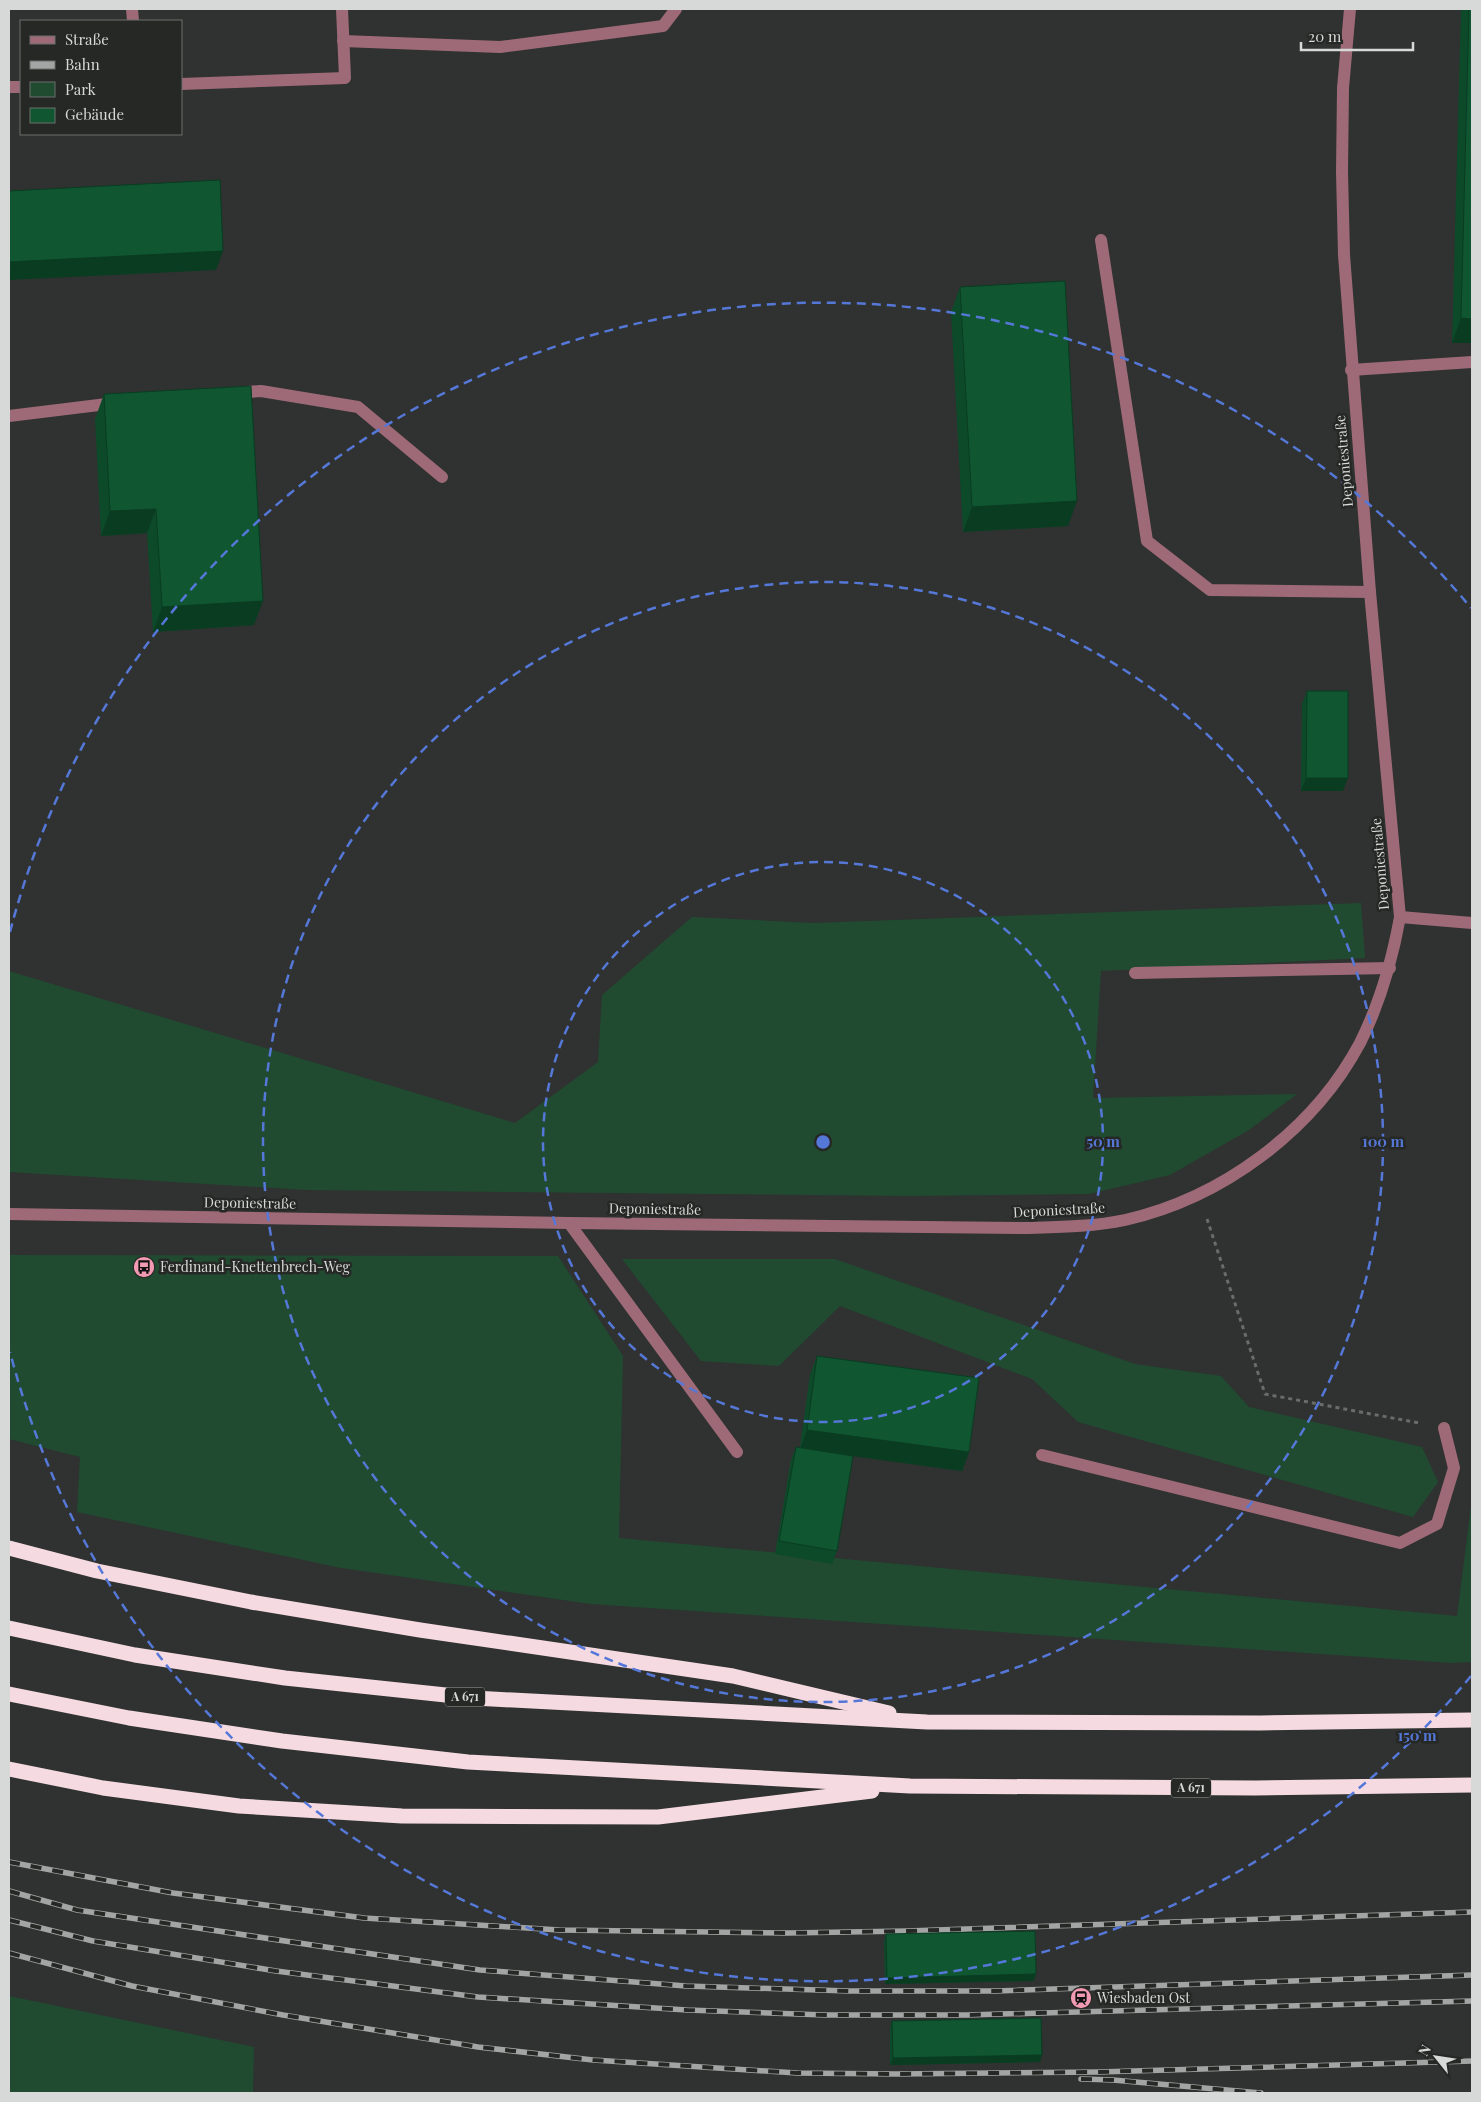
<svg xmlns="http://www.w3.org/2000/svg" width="1481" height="2102" font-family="'Playfair Display',serif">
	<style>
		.green { fill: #204b31 }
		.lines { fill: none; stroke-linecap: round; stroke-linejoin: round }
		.path { stroke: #6a6c6b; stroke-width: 3; stroke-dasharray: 4 4; stroke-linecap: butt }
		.minor { stroke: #9e6a78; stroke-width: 12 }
		.highway { stroke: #f5dae1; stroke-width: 15 }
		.rail-casing { stroke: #a3a5a4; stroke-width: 5.5 }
		.rail { stroke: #262826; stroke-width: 4; stroke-dasharray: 11; stroke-linecap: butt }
		.wall { fill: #0d4a2a }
		.shaded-wall { fill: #0a3c22 }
		.building { fill: #0f5631; stroke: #0a3c22 }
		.ring { fill: none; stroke: #5578d8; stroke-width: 2.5; stroke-dasharray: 9 6 }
		.labels { text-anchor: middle; stroke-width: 5; stroke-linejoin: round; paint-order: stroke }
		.shield { fill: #262826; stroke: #a2a4a3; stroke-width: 1 }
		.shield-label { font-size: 12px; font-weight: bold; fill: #d7d9d8 }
		.street-label { font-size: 14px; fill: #d7d9d8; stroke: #262826 }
		.poi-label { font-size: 14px; fill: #d7d9d8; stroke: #262826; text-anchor: start }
		.centre { fill: #5578d8; stroke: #262826; stroke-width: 2.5 }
		.ring-label { font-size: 15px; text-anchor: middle; font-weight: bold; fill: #5578d8; stroke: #262826; stroke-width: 5; stroke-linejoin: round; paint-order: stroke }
	</style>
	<rect width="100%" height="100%" fill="#2f3230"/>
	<g class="green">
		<path d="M1361 903 1365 958 1101 971 1093 1098 1297 1094 1249 1130 1170 1175 1089 1194 909 1196 306 1190 9 1172V971L515 1123 598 1062 602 995 692 917 813 923Z"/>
		<path d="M9 1255 558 1256 623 1356 619 1538 1457 1616 1472 1499V1662L1451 1663 591 1604 341 1568 77 1512 80 1457 9 1439Z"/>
		<path d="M622 1259H835L1135 1364 1221 1376 1249 1407 1422 1447 1438 1482 1413 1517 1078 1422 1032 1379 840 1306 779 1366 701 1361Z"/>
		<path d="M9 1996 254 2047 253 2093H9Z"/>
	</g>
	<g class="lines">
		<path class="path" d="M1207 1219 1265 1394 1419 1423"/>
		<g class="minor">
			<path d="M132 9 133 21"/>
			<path d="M343 41 500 47 663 26 676 9"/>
			<path d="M181 84 345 78 342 9"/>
			<path d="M9 87H21"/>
			<path d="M1101 240 1147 541 1210 590 1370 592"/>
			<path d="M1351 370 1472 362"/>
			<path d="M235 393 261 391 358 407 442 477"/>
			<path d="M9 416 115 403"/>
			<path d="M1400 917 1472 923"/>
			<path d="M1135 973 1390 968"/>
			<path d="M9 1214 569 1223 1023 1228C1057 1227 1092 1227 1125 1220 1222 1198 1313 1131 1360 1043 1380 1003 1392 961 1400 917L1370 592 1344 255 1342 172 1343 88 1350 9"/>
			<path d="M569 1223 737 1452"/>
			<path d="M1042 1455 1400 1543 1437 1524 1454 1468 1444 1428"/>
		</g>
		<g class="highway">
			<path d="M9 1548 97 1571 251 1602 420 1630 733 1676 889 1713"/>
			<path d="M9 1628 135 1655 285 1678 474 1698 927 1722 1260 1723 1472 1720"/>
			<path d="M9 1694 129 1718 282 1741 468 1762 910 1786 1255 1788 1472 1785"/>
			<path d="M9 1769 103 1788 239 1806 402 1816 658 1817 872 1791"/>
		</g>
		<g class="rail-casing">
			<g id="rail">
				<path d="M9 1862 173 1893 364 1918 559 1930 788 1933 907 1931 1472 1912"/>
				<path d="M9 1891 77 1910 480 1970 686 1986 849 1991H996L1472 1975"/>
				<path d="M9 1920 93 1941 276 1971 478 1997 687 2010 825 2015H967L1472 2001"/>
				<path d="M9 1953 132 1986 283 2015 478 2047 593 2060 797 2073 896 2074 1098 2072 1472 2061"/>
				<path d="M1081 2079 1113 2080 1261 2093"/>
			</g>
		</g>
		<use href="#rail" class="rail"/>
	</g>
	<g class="wall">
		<path d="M1461 9H1472V343H1452Z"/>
		<path d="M960 287 1068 526 963 532 951 312Z"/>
		<path d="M104 394 254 625 153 632 147 533 101 536 95 419Z"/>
		<path d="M1307 691 1343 791H1301L1302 704Z"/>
		<path d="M817 1356 969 1452 962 1471 841 1454 837 1551 832 1564 775 1554 791 1460 796 1447H800L810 1375Z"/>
		<path d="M886 1934 1034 1981 885 1984 884 1941Z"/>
		<path d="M892 2021 1040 2062 890 2065V2028Z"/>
	</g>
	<g class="shaded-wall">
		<path d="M223 251 216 270 9 280V262Z"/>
		<path d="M1461 318 1472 319V343H1452Z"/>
		<path d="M1077 501 1068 526 963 532 972 507Z"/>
		<path d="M156 509 147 533 101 536 110 511Z"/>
		<path d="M263 601 254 625 153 632 162 607Z"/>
		<path d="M1306 778H1348L1343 791H1301Z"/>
		<path d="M807 1430 969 1452 962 1471 800 1449Z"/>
		<path d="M1036 1974 1034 1981 885 1984 887 1978Z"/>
		<path d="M1042 2055 1040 2062 890 2065 893 2058Z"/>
	</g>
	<g class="building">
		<path d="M1469 9H1472V319L1461 318Z"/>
		<path d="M220 180 223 251 9 262V191Z"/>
		<path d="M1065 281 1077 501 972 507 960 287Z"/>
		<path d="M251 386 263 601 162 607 156 509 110 511 104 394Z"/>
		<path d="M1307 691H1348V778H1306Z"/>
		<path d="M817 1356 979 1378 969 1452 807 1430Z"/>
		<path d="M796 1447 853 1456 837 1551 779 1541Z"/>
		<path d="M1035 1931 1036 1974 887 1978 886 1934Z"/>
		<path d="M1041 2018 1042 2055 893 2058 892 2021Z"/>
	</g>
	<g class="ring">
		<circle cx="823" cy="1142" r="280"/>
		<circle cx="823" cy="1142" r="560"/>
		<path d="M1471 1676A840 840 0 0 1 10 1352M10 932A840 840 0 0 1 1471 608"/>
	</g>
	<defs>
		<g id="bus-disc" transform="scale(1.125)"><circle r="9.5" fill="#f19ab2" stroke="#262826"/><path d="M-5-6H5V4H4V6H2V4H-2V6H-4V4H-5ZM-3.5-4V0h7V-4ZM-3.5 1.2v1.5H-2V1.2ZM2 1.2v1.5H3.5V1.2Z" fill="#111"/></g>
		<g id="station-disc" transform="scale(1.125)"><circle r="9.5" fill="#f19ab2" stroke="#262826"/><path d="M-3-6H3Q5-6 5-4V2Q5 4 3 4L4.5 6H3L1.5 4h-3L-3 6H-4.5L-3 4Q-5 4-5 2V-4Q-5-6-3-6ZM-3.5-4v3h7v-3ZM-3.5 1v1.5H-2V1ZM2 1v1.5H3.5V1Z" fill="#111"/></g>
	</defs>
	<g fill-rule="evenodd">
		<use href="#bus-disc" x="144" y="1267"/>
		<use href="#station-disc" x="1081" y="1998"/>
	</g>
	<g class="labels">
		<g class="shield">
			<rect x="445" y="1687.5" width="40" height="19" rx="4"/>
			<rect x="1171" y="1778.5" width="40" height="19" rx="4"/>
		</g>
		<g class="shield-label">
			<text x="465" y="1701">A 671</text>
			<text x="1191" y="1792">A 671</text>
		</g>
		<g class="street-label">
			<text transform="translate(1344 461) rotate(-95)" y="5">Deponiestraße</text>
			<text transform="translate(1380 864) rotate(-95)" y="5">Deponiestraße</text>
			<text transform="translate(250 1203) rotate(1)" y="5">Deponiestraße</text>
			<text transform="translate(655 1209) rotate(1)" y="5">Deponiestraße</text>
			<text transform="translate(1059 1210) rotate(-3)" y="5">Deponiestraße</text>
		</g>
		<g class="poi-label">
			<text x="160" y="1272">Ferdinand-Knettenbrech-Weg</text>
			<text x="1097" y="2003">Wiesbaden Ost</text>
		</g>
	</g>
	<circle cx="823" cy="1142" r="8" class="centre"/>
	<g class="ring-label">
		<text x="1103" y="1147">50 m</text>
		<text x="1383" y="1147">100 m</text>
		<text x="1417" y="1741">150 m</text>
	</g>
	<rect width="1481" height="2102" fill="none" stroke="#d7d9d8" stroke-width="20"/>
	<rect x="20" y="20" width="162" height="115" fill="#262826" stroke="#6d6f6d"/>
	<rect x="30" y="36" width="25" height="8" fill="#9e6a78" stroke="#6d6f6d"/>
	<text x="65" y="45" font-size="15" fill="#d7d9d8">Straße</text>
	<rect x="30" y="61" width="25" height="8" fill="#a3a5a4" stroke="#6d6f6d"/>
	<text x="65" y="70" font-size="15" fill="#d7d9d8">Bahn</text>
	<rect x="30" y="82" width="25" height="15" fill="#204b31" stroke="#6d6f6d"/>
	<text x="65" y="95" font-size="15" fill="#d7d9d8">Park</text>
	<rect x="30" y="108" width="25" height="15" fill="#0f5631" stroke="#6d6f6d"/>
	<text x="65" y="120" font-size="15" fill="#d7d9d8">Gebäude</text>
	<g transform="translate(1436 2057) rotate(300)" stroke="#262826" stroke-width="4" paint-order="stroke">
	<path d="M0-4L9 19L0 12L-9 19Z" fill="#d7d9d8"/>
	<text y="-8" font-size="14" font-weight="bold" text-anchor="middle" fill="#d7d9d8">N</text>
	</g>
	<path d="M1301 42v8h112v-8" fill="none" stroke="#d7d9d8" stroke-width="2.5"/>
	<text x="1308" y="42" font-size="15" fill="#d7d9d8" stroke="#262826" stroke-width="4" paint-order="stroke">20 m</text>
</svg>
